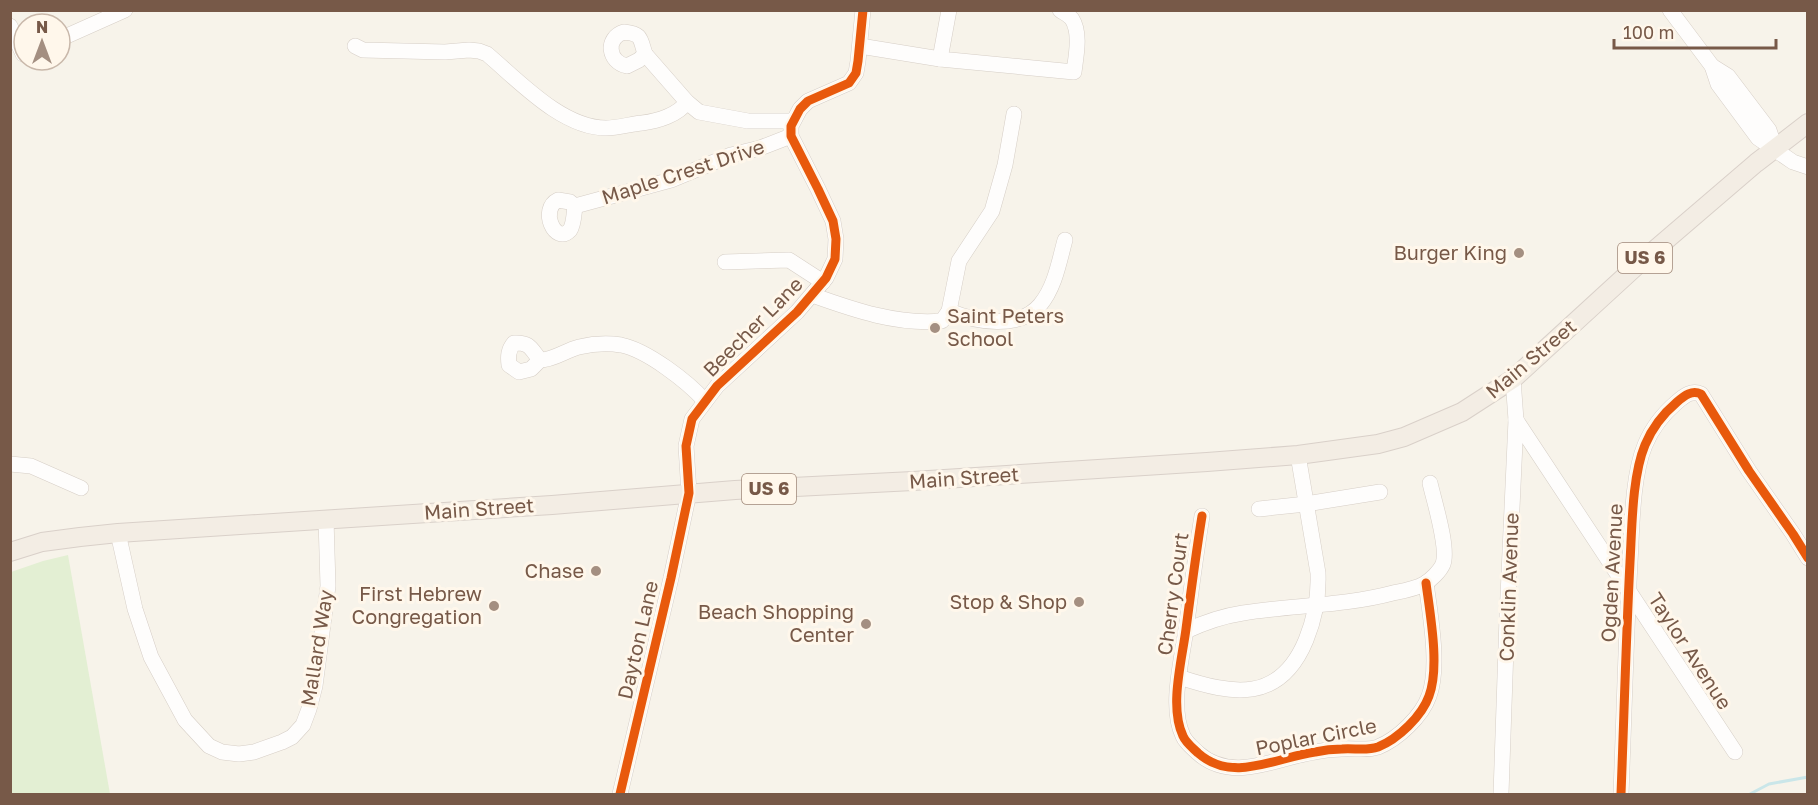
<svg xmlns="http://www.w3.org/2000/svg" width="1818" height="805" font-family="'Golos Text',sans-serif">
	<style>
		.green { fill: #e3efd3 }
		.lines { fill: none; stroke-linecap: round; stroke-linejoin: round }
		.stream { stroke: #cae6e9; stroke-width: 3 }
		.minor-casing { stroke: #d6cec6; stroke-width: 16 }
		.major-casing { stroke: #d9d0c9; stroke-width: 20 }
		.minor { stroke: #fefdfc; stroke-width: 15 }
		.major { stroke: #f3ede4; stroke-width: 18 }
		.cycleway-casing { stroke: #fff7eb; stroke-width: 13 }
		.cycleway { stroke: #e8590c; stroke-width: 9 }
		.poi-dot { fill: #a48f81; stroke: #fff7eb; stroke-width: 2 }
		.labels { text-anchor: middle; stroke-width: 6; stroke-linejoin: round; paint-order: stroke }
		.shield { fill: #fff7eb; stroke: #a08879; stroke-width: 1.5 }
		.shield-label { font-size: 18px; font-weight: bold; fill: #775948 }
		.street-label { font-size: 20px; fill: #775948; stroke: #fff7eb }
		.poi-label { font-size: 20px; fill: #775948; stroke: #fff7eb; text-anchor: end }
	</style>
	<rect width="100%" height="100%" fill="#f7f3ea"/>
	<path class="green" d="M68 555 110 794H11V572L43 561Z"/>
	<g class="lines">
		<path class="stream" d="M1750 794 1769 784 1808 777"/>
		<g class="minor-casing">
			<g id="minor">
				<path d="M949 10 940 59 1074 72C1076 56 1081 33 1072 19 1069 15 1064 13 1060 10"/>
				<path d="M1670 10 1712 66 1718 84 1758 138 1793 162 1808 167"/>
				<path d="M10 26 23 54"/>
				<path d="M624 32C642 34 640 38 645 54L639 60 627 66C608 62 605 38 624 32Z"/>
				<path d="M60 39 125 10"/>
				<path d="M355 46 363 50 445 52 469 50 479 51 487 54C519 81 562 128 606 128 618 128 631 124 642 123 658 121 678 115 687 102"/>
				<path d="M860 46 940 59"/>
				<path d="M645 54 687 102 699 112 748 121H792"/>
				<path d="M1712 66 1728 76 1769 130 1775 148"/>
				<path d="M558 200 570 202 575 206C574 213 574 224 570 230 555 246 539 209 558 200Z"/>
				<path d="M575 206 671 180 731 155 760 148 791 136"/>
				<path d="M725 262 789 260 823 282"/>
				<path d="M812 295C854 310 897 325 942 321L949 311 959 261 992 211 1005 165 1014 114"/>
				<path d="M949 311C976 322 1019 330 1040 305 1055 287 1059 262 1065 240"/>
				<path d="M514 343C530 342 531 349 540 360L531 369 519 372 509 365C508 357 508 350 514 343Z"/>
				<path d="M540 360C554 360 566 350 579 347 592 344 608 343 621 345 647 350 688 382 705 401"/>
				<path d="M1516 420 1735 752"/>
				<path d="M10 464 31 466 81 488"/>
				<path d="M1259 509 1306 504 1380 492"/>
				<path d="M1202 516C1196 553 1191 591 1186 629 1182 660 1169 707 1183 736 1186 743 1193 748 1198 753 1233 784 1277 757 1315 752 1324 750 1333 749 1342 749 1354 748 1367 751 1378 747 1398 739 1422 716 1429 696 1440 667 1430 614 1426 583"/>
				<path d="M118 533 135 609 151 657 185 720 209 746 222 752 239 754 254 752 282 742 292 737 303 725 309 709 315 686 328 586 326 519"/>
				<path d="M1186 631C1205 622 1223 616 1243 613 1293 605 1344 606 1393 593 1403 591 1415 589 1424 584 1431 580 1440 571 1443 564 1449 548 1434 501 1430 483"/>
				<path d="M1179 677C1233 695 1280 703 1306 640 1315 618 1319 597 1318 573L1298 455"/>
				<path d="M620 794 671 578 689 493 686 446 692 419 717 386 797 312 826 278 835 259 836 239 833 221 818 189 791 136V126L800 109 808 101 849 83 856 73 858 61 863 10"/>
				<path d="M1501 794 1507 618 1516 420 1513 379"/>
				<path d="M1621 794C1624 717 1626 639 1630 562 1632 528 1632 476 1645 445 1652 428 1664 413 1677 402 1685 395 1692 390 1701 394L1749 471 1793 534 1808 558"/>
			</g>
		</g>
		<g class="major-casing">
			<path id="major" d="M10 552 42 542 80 537 118 533 552 505 735 490 913 481 1207 462 1298 455 1378 444 1404 437 1462 412 1513 379 1644 259 1756 163 1808 123"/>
		</g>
		<use href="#minor" class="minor"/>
		<use href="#major" class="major"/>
		<g class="cycleway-casing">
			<g id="cycleway">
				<path d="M1202 516C1196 553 1191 591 1186 629 1182 660 1169 707 1183 736 1186 743 1193 748 1198 753 1233 784 1277 757 1315 752 1324 750 1333 749 1342 749 1354 748 1367 751 1378 747 1398 739 1422 716 1429 696 1440 667 1430 614 1426 583"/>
				<path d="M620 794 671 578 689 493 686 446 692 419 717 386 797 312 826 278 835 259 836 239 833 221 818 189 791 136V126L800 109 808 101 849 83 856 73 858 61 863 10"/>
				<path d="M1621 794C1624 717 1626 639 1630 562 1632 528 1632 476 1645 445 1652 428 1664 413 1677 402 1685 395 1692 390 1701 394L1749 471 1793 534 1808 558"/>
			</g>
		</g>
		<use href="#cycleway" class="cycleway"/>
	</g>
	<g class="poi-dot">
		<circle cx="1519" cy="253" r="6"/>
		<circle cx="935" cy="328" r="6"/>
		<circle cx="596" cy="571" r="6"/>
		<circle cx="1079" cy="602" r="6"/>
		<circle cx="494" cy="606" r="6"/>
		<circle cx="866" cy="624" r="6"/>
	</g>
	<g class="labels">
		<g class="shield">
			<rect x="1618" y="243" width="54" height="30" rx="4.5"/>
			<rect x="742" y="474" width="54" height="30" rx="4.5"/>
		</g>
		<g class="shield-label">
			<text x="1645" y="264">US 6</text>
			<text x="769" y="495">US 6</text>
		</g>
		<g class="street-label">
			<text transform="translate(683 172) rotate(-18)" y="7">Maple Crest Drive</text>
			<text transform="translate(753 327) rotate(-45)" y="7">Beecher Lane</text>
			<text transform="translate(1531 359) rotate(-40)" y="7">Main Street</text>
			<text transform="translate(964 478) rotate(-4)" y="7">Main Street</text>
			<text transform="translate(479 509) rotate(-4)" y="7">Main Street</text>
			<text transform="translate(1612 573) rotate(-87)" y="7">Ogden Avenue</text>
			<text transform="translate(1509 587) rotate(-88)" y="7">Conklin Avenue</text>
			<text transform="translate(1173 594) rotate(-82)" y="7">Cherry Court</text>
			<text transform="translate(638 640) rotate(-77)" y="7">Dayton Lane</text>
			<text transform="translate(317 648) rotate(-81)" y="7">Mallard Way</text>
			<text transform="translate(1690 651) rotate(57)" y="7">Taylor Avenue</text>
			<text transform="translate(1316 737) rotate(-11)" y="7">Poplar Circle</text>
		</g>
		<g class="poi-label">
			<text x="1507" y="260">Burger King</text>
			<text x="947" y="323" text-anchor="start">Saint Peters<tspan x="947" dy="23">School</tspan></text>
			<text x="584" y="578">Chase</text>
			<text x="482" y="601">First Hebrew<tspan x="482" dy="23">Congregation</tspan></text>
			<text x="1067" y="609">Stop &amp; Shop</text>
			<text x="854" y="619">Beach Shopping<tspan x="854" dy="23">Center</tspan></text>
		</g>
	</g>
	<rect width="1818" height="805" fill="none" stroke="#775948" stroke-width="24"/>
	<g transform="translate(42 42)"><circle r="28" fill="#fff7eb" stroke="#c9b8aa" stroke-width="1.5"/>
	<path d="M0-4.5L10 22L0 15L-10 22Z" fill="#a48f81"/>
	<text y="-9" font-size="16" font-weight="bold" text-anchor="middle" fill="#775948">N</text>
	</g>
	<path d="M1614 39v9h162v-9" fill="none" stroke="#775948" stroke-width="3"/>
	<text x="1623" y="39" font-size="18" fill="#775948" stroke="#fff7eb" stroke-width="4.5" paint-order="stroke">100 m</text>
</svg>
